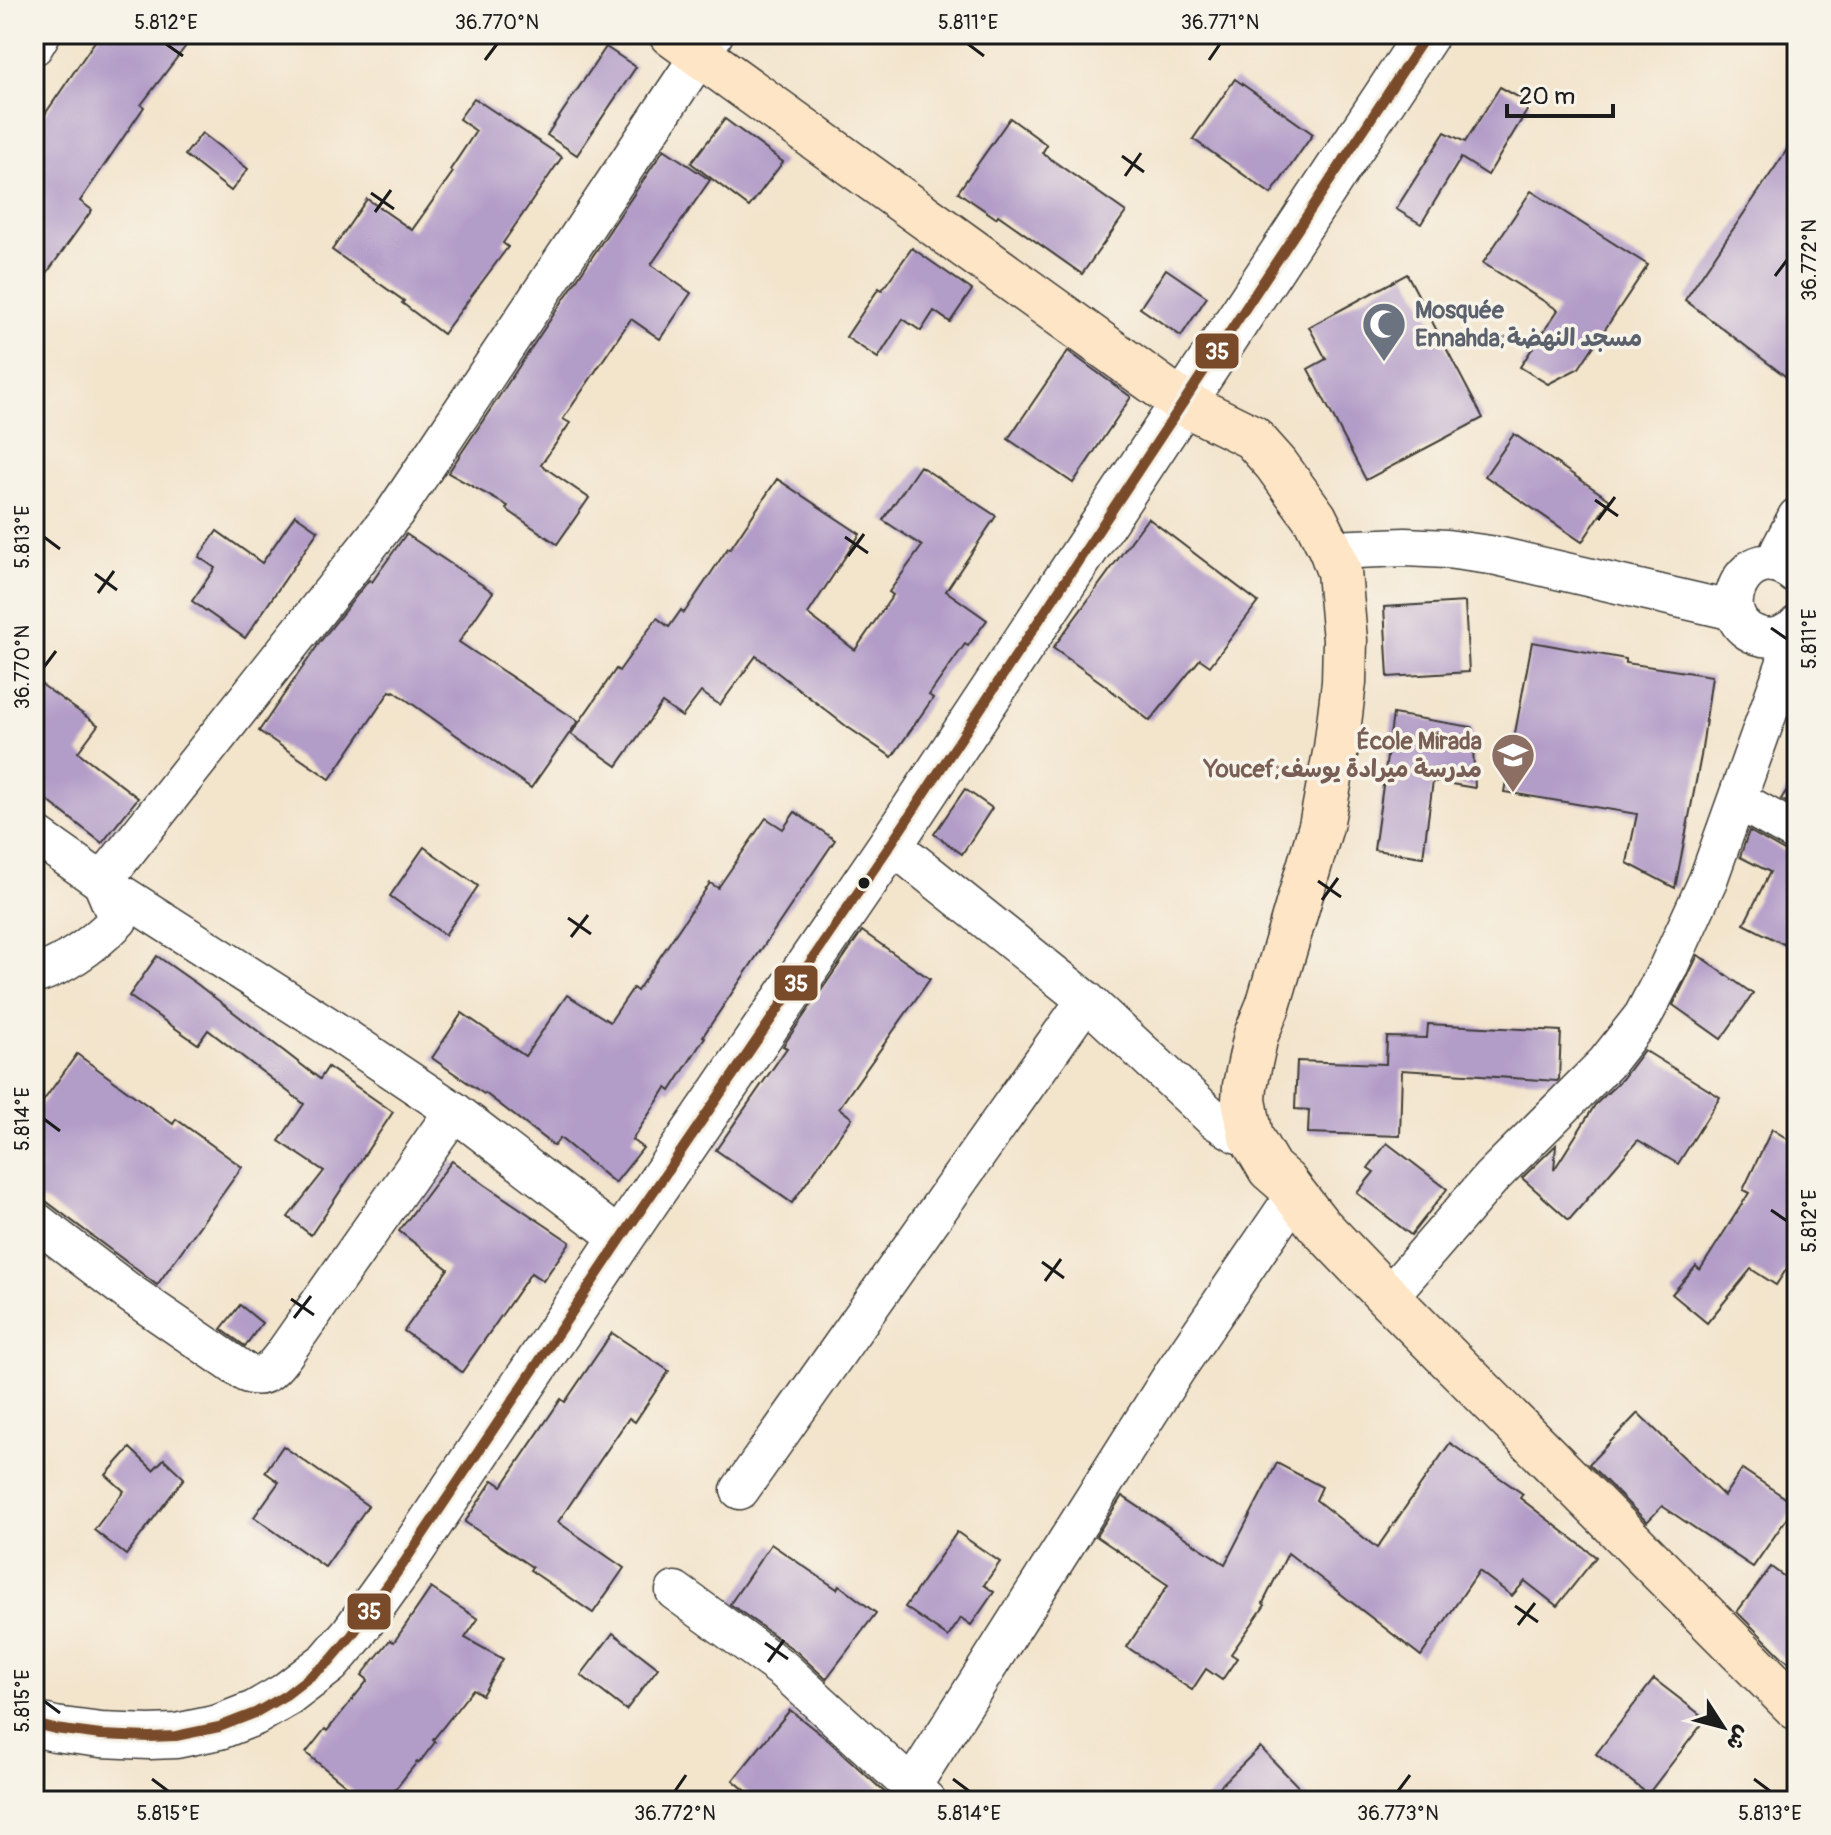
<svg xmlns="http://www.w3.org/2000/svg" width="1831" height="1835" font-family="Pangolin,'Playpen Sans Arabic',sans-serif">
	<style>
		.building { fill: #b29cc8 }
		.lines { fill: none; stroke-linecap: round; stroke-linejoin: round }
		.minor-casing { stroke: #3c3a36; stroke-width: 41 }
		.tertiary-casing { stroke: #3c3a36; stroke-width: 47 }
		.secondary-casing { stroke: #3c3a36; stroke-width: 47 }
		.minor { stroke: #fff; stroke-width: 38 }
		.tertiary { stroke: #fff; stroke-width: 44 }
		.secondary { stroke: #fde5c5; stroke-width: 44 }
		.bus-1-casing { stroke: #f7f3e8; stroke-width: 16 }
		.bus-1 { stroke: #7a4b2a; stroke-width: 10 }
		.ticks { fill: none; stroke: #1c1c1c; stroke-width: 3 }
		.bus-dot { fill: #1c1c1c; stroke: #f7f3e8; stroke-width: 3 }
		.labels { text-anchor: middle; stroke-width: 7; stroke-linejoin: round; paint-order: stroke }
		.worship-label { font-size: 24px; font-weight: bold; fill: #5b616d; stroke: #f7f3e8; text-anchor: start }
		.education-label { font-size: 24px; font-weight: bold; fill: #785e54; stroke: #f7f3e8; text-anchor: end }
		.line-badge { stroke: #f7f3e8; stroke-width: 3 }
		.badge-label { font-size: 22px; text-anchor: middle; font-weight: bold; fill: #fff }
		.neatline { fill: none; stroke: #1c1c1c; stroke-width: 3 }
		.ticks-label { font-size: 20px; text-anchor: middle; fill: #1c1c1c }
	</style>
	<rect width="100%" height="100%" fill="#f7f3e8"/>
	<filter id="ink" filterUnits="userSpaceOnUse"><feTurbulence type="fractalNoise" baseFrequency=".0125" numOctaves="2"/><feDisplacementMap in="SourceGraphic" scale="16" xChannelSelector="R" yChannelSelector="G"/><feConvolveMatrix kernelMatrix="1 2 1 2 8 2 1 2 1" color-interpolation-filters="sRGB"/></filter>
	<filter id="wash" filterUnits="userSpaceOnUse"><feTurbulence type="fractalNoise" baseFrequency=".006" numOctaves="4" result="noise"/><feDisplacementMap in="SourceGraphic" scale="32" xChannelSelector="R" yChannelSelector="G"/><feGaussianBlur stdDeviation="1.8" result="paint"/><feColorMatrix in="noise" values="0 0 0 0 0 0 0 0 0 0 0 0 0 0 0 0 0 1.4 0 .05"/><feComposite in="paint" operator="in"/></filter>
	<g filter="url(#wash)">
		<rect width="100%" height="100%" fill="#f3e4cc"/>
		<g id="blocks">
			<g class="building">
				<path d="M100 34H195L141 105 144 107 80 201 92 210 34 291V130Z"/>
				<path d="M606 47 636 67 577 155 547 135Z"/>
				<path d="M1235 79 1313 134 1271 194 1193 139Z"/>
				<path d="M1500 87 1531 104 1488 175 1461 158 1421 224 1396 209 1445 132 1465 142Z"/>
				<path d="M474 98 562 157 503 243 508 247 443 334 402 303 404 301 332 250 367 199 412 230 453 172 450 170 476 131 459 119Z"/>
				<path d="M1010 118 1047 145 1042 153 1126 212 1082 274 998 215 996 218 958 192Z"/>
				<path d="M725 119 783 162 749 207 691 163Z"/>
				<path d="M202 133 248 169 231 191 185 155Z"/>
				<path d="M1797 135V385L1685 300Z"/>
				<path d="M664 149 710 180 651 265 691 293 660 339 631 319 563 419 570 423 541 465 589 498 557 544 506 509 508 506 448 473Z"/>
				<path d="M1531 191 1648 265 1579 368 1548 384 1520 367 1558 310 1483 263Z"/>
				<path d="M912 248 972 290 950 322 934 311 921 331 903 319 878 358 846 337 879 288 882 290Z"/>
				<path d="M1166 269 1207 297 1181 336 1140 308Z"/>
				<path d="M1407 274 1483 418 1366 480 1308 369 1326 359 1309 327Z"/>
				<path d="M1068 351 1131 397 1073 483 1008 439Z"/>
				<path d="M1514 434 1610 500 1582 542 1485 476Z"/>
				<path d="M920 466 996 516 946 591 987 620 968 646 965 644 929 695 933 698 892 757 846 726 756 656 720 705 701 692 682 717 662 703 617 766 571 734 616 669 619 671 657 618 669 627 681 610 684 613 728 548 730 549 777 479 860 534 808 614 855 650 893 595 889 592 922 546 883 520Z"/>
				<path d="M295 515 318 531 245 638 192 601 215 568 199 557 217 531 262 563Z"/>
				<path d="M1148 518 1258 602 1210 666 1200 659 1150 721 1102 683 1053 648Z"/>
				<path d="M406 534 493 592 459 642 578 721 531 788 394 691 393 692 390 691 330 779 259 731 320 642 369 580 372 582Z"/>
				<path d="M1465 602 1469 672 1388 677 1384 607Z"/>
				<path d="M1532 642 1626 659V663L1712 676 1701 756 1675 888 1627 863 1637 814 1504 792Z"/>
				<path d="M34 679 98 725 78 752 138 798 102 843 34 790Z"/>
				<path d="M1393 714 1472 727 1475 788 1433 781 1423 857 1374 850Z"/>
				<path d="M1797 775V808L1781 799Z"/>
				<path d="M965 789 992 808 962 854 934 834Z"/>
				<path d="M795 812 835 840 703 1036 705 1037 670 1091 666 1088 632 1140 643 1148 615 1183 560 1138 554 1146 485 1093 484 1094 432 1058 462 1013 525 1056 567 995 610 1022 633 988 637 991 710 883 718 888 766 818 783 829Z"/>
				<path d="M1749 831 1786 852 1797 855V951L1744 924 1770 872 1740 857Z"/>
				<path d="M424 847 478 886 445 935 390 896Z"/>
				<path d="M862 931 930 979 839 1108 852 1118 792 1203 716 1150 787 1048 783 1046Z"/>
				<path d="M1698 955 1753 994 1721 1039 1673 1005Z"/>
				<path d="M157 956 197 984 320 1079 328 1067 393 1112 311 1235 288 1217 324 1171 279 1141 304 1104 208 1030 198 1044 129 996Z"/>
				<path d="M1428 1024 1561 1031 1559 1079 1557 1081 1481 1076V1075L1402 1070 1400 1136 1308 1133 1309 1110 1295 1109 1297 1061 1386 1064 1387 1037 1427 1038Z"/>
				<path d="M1644 1050 1720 1097 1678 1164 1638 1140 1569 1220 1522 1178 1556 1145 1554 1170 1595 1105 1622 1079Z"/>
				<path d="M77 1054 173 1124 176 1119 242 1167 157 1285 47 1202 34 1198V1114Z"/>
				<path d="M1772 1129 1797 1145V1253L1776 1285 1751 1269 1707 1323 1672 1294 1696 1266 1700 1270 1749 1193 1743 1190Z"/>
				<path d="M1387 1143 1447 1189 1411 1235 1357 1193 1374 1172 1368 1168Z"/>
				<path d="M452 1161 485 1185 570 1242 543 1281 531 1273 462 1372 404 1331 448 1269 399 1231Z"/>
				<path d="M240 1305 262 1323 245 1346 221 1329Z"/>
				<path d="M612 1333 669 1371 635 1422 629 1418 558 1522 624 1568 593 1613 530 1570 532 1567 465 1522 493 1480 502 1486 561 1399 565 1402Z"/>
				<path d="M1638 1413 1724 1496 1742 1469 1796 1505 1753 1567 1662 1506 1647 1522 1589 1464Z"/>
				<path d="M1450 1443 1523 1494 1520 1498 1596 1557 1557 1606 1525 1581 1512 1596 1479 1571 1421 1656 1288 1553 1263 1603 1265 1605 1231 1654 1237 1658 1222 1680 1206 1669 1192 1690 1127 1647 1168 1585 1096 1536 1122 1496 1225 1564 1277 1463 1322 1487 1316 1500 1377 1548Z"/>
				<path d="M283 1446 368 1506 325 1567 254 1517 279 1482 265 1472Z"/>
				<path d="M130 1448 153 1470 164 1459 184 1478 126 1555 94 1530 124 1491 106 1475Z"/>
				<path d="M957 1532 1000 1562 984 1585 994 1592 971 1625 961 1618 948 1637 905 1607Z"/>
				<path d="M771 1544 837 1589 839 1585 876 1613 826 1679 797 1652 730 1604Z"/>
				<path d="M1771 1567 1797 1586V1669L1782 1657 1737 1612Z"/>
				<path d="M431 1588 478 1619 465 1638 503 1659 482 1695 473 1689 433 1740 435 1742 419 1763 417 1762 386 1801H365L306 1753 325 1729 327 1731 368 1680 362 1675 390 1640 394 1642Z"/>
				<path d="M613 1633 658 1668 626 1710 581 1675Z"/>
				<path d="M1654 1679 1706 1719 1648 1794 1596 1754Z"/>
				<path d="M790 1710 829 1741 894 1801H758L733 1780Z"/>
				<path d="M1260 1747 1312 1801H1205Z"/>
			</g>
		</g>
	</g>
	<g filter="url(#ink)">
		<use href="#blocks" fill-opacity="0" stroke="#3c3a36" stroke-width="2"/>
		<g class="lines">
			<g class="minor-casing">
				<g id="minor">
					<path d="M34 46 41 34"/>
					<path d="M1331 550 1405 547 1447 549 1497 556 1734 611"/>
					<path d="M1776 564 1780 550 1797 517"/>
					<path d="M1797 576C1746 530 1703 624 1763 637 1775 639 1789 635 1797 625"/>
					<path d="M1738 800 1797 833"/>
					<path d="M34 834 102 882 326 1025 454 1111 621 1239"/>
					<path d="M891 844 1086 1000 1215 1120 1238 1134 1251 1137"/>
					<path d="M102 882 395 512 714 34"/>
					<path d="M34 975C66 965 95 943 118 920L102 882"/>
					<path d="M34 1220 131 1294 246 1373C265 1381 273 1368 284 1354L454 1111"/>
					<path d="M1388 1297 1491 1178 1606 1063 1643 1016 1667 970 1708 880 1785 665 1789 644 1788 632"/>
					<path d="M740 1490 1086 1000"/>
					<path d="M675 1591 784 1670 927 1801"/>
					<path d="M912 1786 1175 1371 1295 1195"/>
				</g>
			</g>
			<g class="tertiary-casing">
				<path id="tertiary" d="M34 1724 55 1729 101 1735 149 1737 176 1736 219 1727 255 1713 286 1695 329 1662 352 1635 403 1564 621 1239 891 844 1427 34"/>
			</g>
			<g class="secondary-casing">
				<path id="secondary" d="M671 34 1183 403 1252 437 1276 464 1315 518 1331 550 1339 572 1345 640 1344 682 1336 748 1321 826 1268 1006 1256 1035 1245 1086 1244 1100 1251 1137 1270 1169 1285 1182 1318 1224 1388 1297 1797 1708"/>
			</g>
			<use href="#minor" class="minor"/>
			<use href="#tertiary" class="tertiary"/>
			<use href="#secondary" class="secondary"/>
			<g class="bus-1-casing">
				<path id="bus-1" d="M34 1724 55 1729 101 1735 149 1737 176 1736 219 1727 255 1713 286 1695 329 1662 352 1635 403 1564 621 1239 891 844 1427 34"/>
			</g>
			<use href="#bus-1" class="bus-1"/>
		</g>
	</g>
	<path class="ticks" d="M166 44 183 56M968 44 984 56M485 60 497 44M1209 60 1220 44M1122 156 1144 172M1125 176 1141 153M371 193 394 209M375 212 391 190M1775 276 1787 260M1595 500 1618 516M1598 520 1615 497M44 537 60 549M845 537 868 553M848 556 864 534M95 574 117 590M98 593 114 571M1771 628 1787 639M44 667 56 651M1318 881 1341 897M1322 900 1338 878M568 918 591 934M571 937 588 915M44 1119 60 1131M1771 1210 1787 1221M1042 1262 1064 1278M1045 1281 1061 1259M291 1299 314 1315M294 1318 311 1296M1515 1606 1538 1622M1518 1625 1535 1603M765 1643 788 1659M768 1662 784 1640M44 1701 60 1713M152 1779 168 1791M953 1779 969 1791M1754 1779 1770 1791M675 1791 686 1775M1398 1791 1410 1775"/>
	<defs>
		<g id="mosque-pin" transform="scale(2.3)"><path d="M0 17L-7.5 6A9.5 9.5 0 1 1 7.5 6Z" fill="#6b7280" stroke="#f7f3e8"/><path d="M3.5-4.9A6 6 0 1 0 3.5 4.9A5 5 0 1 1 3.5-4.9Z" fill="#fff"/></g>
		<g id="school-pin" transform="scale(2.3)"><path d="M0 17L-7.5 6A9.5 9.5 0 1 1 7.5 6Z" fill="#8d6e63" stroke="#f7f3e8"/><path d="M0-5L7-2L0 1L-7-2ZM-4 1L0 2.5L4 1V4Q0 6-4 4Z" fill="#fff"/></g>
	</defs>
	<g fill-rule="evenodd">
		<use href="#mosque-pin" x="1384" y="324"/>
		<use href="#school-pin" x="1513" y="755"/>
	</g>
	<circle class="bus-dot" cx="864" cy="883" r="7"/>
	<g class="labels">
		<g class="worship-label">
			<text x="1415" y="318">Mosquée<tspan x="1415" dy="28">Ennahda;مسجد النهضة</tspan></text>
		</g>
		<g class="education-label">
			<text x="1482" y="749">École Mirada<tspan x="1482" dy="28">Youcef;مدرسة ميرادة يوسف</tspan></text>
		</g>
	</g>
	<g class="line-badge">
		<rect x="1194" y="332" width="46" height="38" rx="8" fill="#7a4b2a"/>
		<rect x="773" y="964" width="46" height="38" rx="8" fill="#7a4b2a"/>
		<rect x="346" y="1592" width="46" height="39" rx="8" fill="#7a4b2a"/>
	</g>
	<g class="badge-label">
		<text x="1217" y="359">35</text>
		<text x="796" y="991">35</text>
		<text x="369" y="1619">35</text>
	</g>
	<rect width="1831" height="1835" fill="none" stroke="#f7f3e8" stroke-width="88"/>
	<g transform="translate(1723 1727) rotate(126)" stroke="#f7f3e8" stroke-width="6" paint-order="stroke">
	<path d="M0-6L14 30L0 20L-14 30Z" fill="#1c1c1c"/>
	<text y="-12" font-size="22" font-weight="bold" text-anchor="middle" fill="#1c1c1c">ش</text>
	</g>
	<path d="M1507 104v12h106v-12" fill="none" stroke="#1c1c1c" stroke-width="4"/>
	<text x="1519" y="104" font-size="24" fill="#1c1c1c" stroke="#f7f3e8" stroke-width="6" paint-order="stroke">20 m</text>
	<rect x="44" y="44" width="1743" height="1747" class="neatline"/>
	<g class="ticks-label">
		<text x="166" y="29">5.812°E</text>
		<text x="497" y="29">36.770°N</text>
		<text x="968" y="29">5.811°E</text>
		<text x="1220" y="29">36.771°N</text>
		<text transform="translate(1809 260) rotate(-90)" y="7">36.772°N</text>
		<text transform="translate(22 537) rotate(-90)" y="7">5.813°E</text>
		<text transform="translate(1809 639) rotate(-90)" y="7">5.811°E</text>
		<text transform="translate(22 667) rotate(-90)" y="7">36.770°N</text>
		<text transform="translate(22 1119) rotate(-90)" y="7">5.814°E</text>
		<text transform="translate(1809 1221) rotate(-90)" y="7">5.812°E</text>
		<text transform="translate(22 1701) rotate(-90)" y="7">5.815°E</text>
		<text x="168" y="1820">5.815°E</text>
		<text x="675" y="1820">36.772°N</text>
		<text x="969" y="1820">5.814°E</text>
		<text x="1398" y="1820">36.773°N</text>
		<text x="1770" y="1820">5.813°E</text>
	</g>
</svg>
